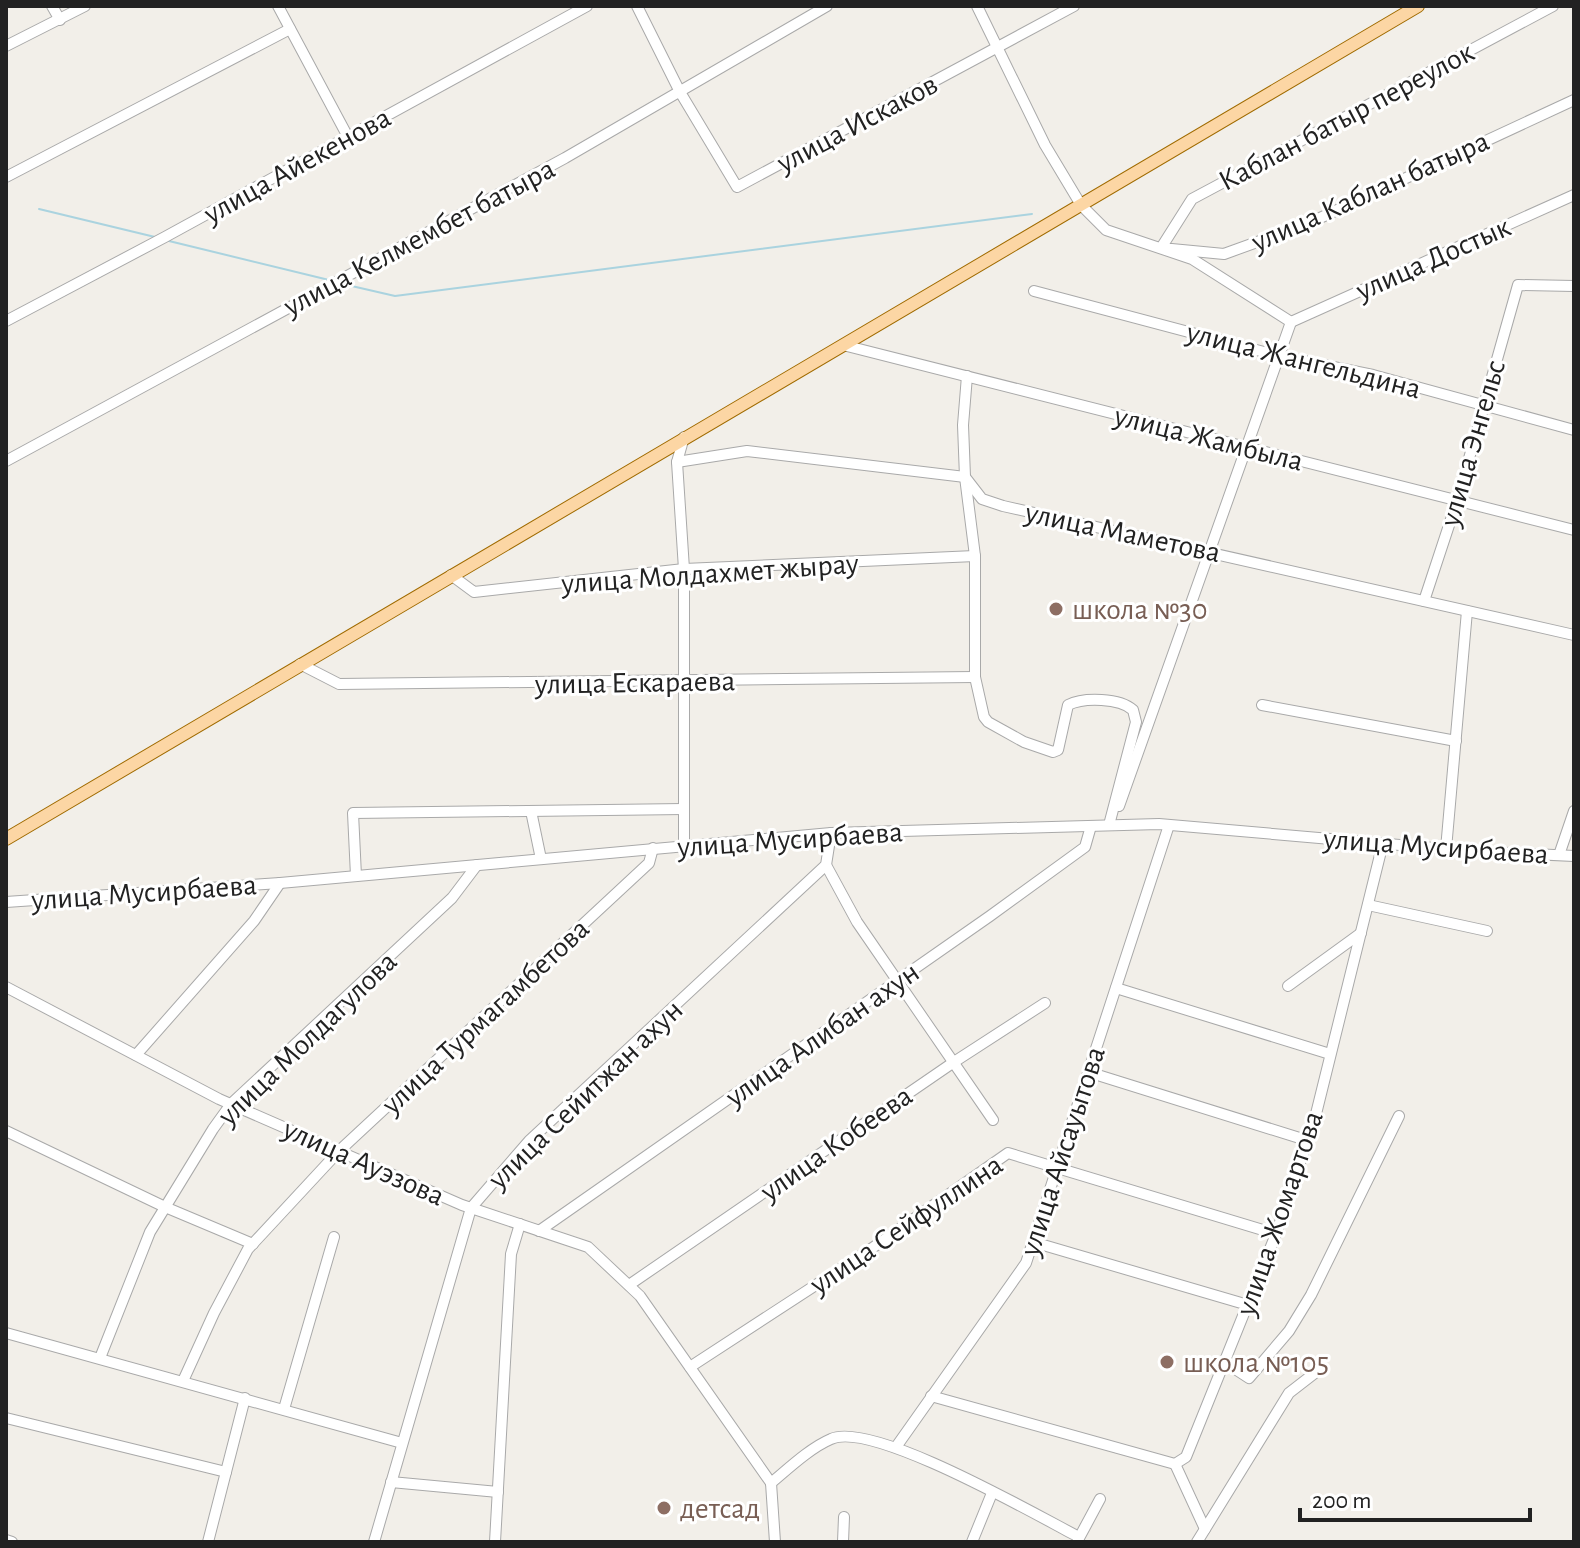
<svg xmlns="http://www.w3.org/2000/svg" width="1580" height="1548" font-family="'Alegreya Sans',sans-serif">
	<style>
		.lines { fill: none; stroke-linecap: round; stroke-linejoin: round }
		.stream { stroke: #aad3df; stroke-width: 2 }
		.minor-casing { stroke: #a9a9a9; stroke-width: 12 }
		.major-casing { stroke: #a06b00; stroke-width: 14 }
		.minor { stroke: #fff; stroke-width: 10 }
		.major { stroke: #fcd6a4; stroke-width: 12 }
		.education-dot { fill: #8d6e63; stroke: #fff; stroke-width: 3 }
		.labels { text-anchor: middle; stroke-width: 6; stroke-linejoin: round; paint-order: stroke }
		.street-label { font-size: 30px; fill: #222; stroke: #fff }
		.education-label { font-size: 30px; fill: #785e54; stroke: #fff; text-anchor: start }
	</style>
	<rect width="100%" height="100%" fill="#f2efe9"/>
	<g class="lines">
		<g class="stream">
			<path d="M39 209 155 237"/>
			<path d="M169 241 329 280"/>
			<path d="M343 284 395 296 1032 214"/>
		</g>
		<g class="minor-casing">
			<g id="minor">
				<path d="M52 6 60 20"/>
				<path d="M278 6 348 137"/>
				<path d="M637 6 680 92 737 187 1074 6"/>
				<path d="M977 6 1045 145 1081 205 1106 230 1192 259 1291 322"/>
				<path d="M1553 6 1192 199 1161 248 1224 254 1307 224 1574 100"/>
				<path d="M6 46 85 6"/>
				<path d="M6 177 290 29"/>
				<path d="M1034 291 1279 356 1373 375 1574 430"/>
				<path d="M6 321 165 237 587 6"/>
				<path d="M1291 322 1574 195"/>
				<path d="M843 345 1574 530"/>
				<path d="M967 376 963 425 965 477 975 556V677L984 717 988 722 1024 742 1053 752 1058 750 1068 705C1084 697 1120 698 1133 710L1136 722 1109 825"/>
				<path d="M6 461 565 158 827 6"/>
				<path d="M677 462 747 451 965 477 982 499 1003 506 1574 635"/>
				<path d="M451 575 474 592 684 569 975 556"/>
				<path d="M1424 601 1457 501 1518 285 1574 286"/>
				<path d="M300 664 339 684 975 677"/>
				<path d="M1262 705 1456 741"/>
				<path d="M1119 806 1291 322"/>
				<path d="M531 811 541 859"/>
				<path d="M684 846V569L677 462 684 437"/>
				<path d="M1446 849 1467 611"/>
				<path d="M1559 855 1574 811"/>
				<path d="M826 865 857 922 993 1120"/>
				<path d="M356 876 353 813 684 809"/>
				<path d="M6 902 280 883 831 833 1159 824 1469 851 1574 856"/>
				<path d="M1368 905 1487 931"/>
				<path d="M1288 986 1361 933"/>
				<path d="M6 987 219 1099 462 1205 588 1247 640 1296 771 1483"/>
				<path d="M1116 988 1330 1054"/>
				<path d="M136 1055 254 921 280 883"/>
				<path d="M1088 1072 1306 1140"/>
				<path d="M6 1131 165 1207 253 1244"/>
				<path d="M539 1231 990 916 1085 847 1091 826"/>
				<path d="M1033 1242 1248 1305"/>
				<path d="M629 1285 954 1062 1045 1003"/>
				<path d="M6 1333 402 1443"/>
				<path d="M100 1358 150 1232 213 1129 231 1104 452 898 477 865"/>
				<path d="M1226 1363 1249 1378 1289 1331 1311 1295 1399 1116"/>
				<path d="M690 1367 868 1251 1008 1153 1276 1234"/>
				<path d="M183 1381 214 1313 248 1249 339 1151 649 863 653 848"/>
				<path d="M931 1396 1175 1464 1186 1457 1276 1234 1315 1118 1383 843"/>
				<path d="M284 1409 334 1237"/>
				<path d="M6 1418 226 1472"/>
				<path d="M896 1447 1026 1263 1169 825"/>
				<path d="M1175 1464 1205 1529"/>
				<path d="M391 1482 498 1492"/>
				<path d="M771 1483C789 1468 810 1448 831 1439 872 1420 1036 1515 1079 1537"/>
				<path d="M771 1483 775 1542"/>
				<path d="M6 1540 12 1542"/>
				<path d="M1078 1540 1100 1499"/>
				<path d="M208 1542 245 1398"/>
				<path d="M374 1542 471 1208 529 1141 826 865 831 833"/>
				<path d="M495 1542 511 1254 520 1224"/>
				<path d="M843 1542 844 1517"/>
				<path d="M972 1542 992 1493"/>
				<path d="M1197 1542 1289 1393 1320 1369"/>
			</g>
		</g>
		<g class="major-casing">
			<path id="major" d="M6 839 1418 6"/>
		</g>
		<use href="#minor" class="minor"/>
		<use href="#major" class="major"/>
	</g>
	<g class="education-dot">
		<circle cx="1056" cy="609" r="8"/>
		<circle cx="1167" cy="1362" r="8"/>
		<circle cx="664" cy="1508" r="8"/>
	</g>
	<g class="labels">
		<g class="street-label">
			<text transform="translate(1346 116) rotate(-28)" y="10">Каблан батыр переулок</text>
			<text transform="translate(857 123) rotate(-28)" y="10">улица Искаков</text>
			<text transform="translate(297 165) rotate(-29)" y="10">улица Айекенова</text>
			<text transform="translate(1370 191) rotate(-24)" y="10">улица Каблан батыра</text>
			<text transform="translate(419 237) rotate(-28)" y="10">улица Келмембет батыра</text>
			<text transform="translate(1433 258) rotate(-24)" y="10">улица Достык</text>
			<text transform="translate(1304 360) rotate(14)" y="10">улица Жангельдина</text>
			<text transform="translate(1209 438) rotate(14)" y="10">улица Жамбыла</text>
			<text transform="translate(1472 443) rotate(-74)" y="10">улица Энгельс</text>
			<text transform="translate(1123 532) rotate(12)" y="10">улица Маметова</text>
			<text transform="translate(710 573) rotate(-4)" y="10">улица Молдахмет жырау</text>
			<text transform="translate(635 682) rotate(-1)" y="10">улица Ескараева</text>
			<text transform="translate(790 839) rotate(-4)" y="10">улица Мусирбаева</text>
			<text transform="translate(1436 846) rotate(4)" y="10">улица Мусирбаева</text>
			<text transform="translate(144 892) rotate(-4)" y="10">улица Мусирбаева</text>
			<text transform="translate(485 1016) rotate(-43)" y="10">улица Турмагамбетова</text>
			<text transform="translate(822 1034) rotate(-35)" y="10">улица Алибан ахун</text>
			<text transform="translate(307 1038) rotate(-44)" y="10">улица Молдагулова</text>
			<text transform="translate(585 1094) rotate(-44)" y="10">улица Сейитжан ахун</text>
			<text transform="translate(836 1143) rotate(-35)" y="10">улица Кобеева</text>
			<text transform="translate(1062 1151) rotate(-72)" y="10">улица Айсауытова</text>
			<text transform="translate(364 1162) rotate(24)" y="10">улица Ауэзова</text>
			<text transform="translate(1279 1213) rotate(-71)" y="10">улица Жомартова</text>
			<text transform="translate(906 1224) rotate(-34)" y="10">улица Сейфуллина</text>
		</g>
		<g class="education-label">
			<text x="1072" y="619">школа №30</text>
			<text x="1183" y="1372">школа №105</text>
			<text x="680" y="1518">детсад</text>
		</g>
	</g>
	<rect width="1580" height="1548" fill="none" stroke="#222222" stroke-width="16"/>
	<path d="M1300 1508v12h230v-12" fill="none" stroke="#222222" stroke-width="4"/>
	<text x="1312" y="1508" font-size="24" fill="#222222" stroke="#ffffff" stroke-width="6" paint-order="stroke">200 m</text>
</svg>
